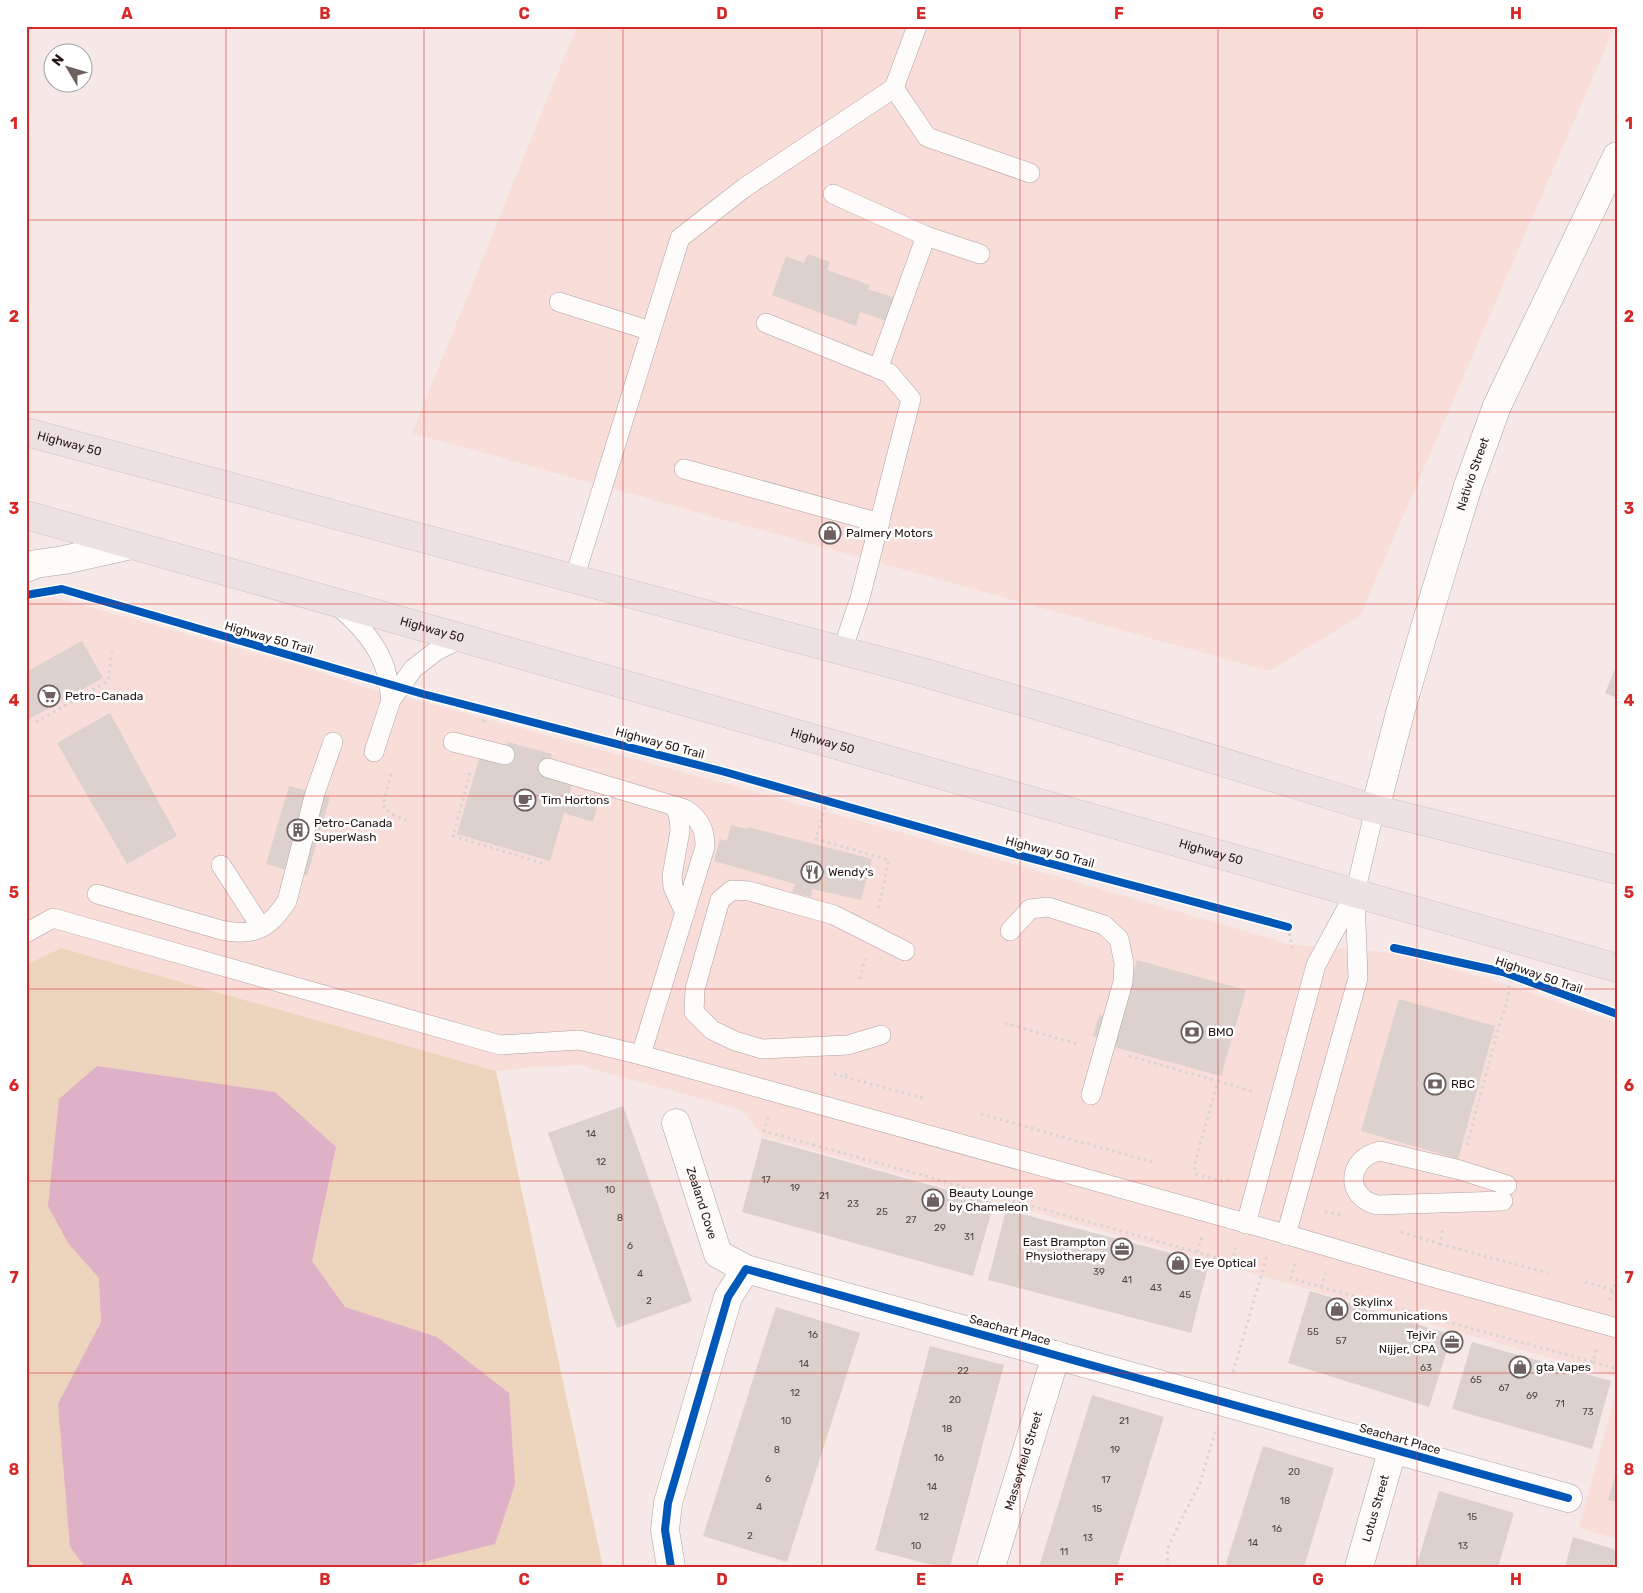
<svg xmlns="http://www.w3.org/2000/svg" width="1643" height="1593" font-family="Rubik,sans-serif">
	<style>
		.built { fill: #f8ddd9 }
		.green { fill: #edd4bd }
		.water { fill: #deb1c7 }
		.building { fill: #ddd1cd }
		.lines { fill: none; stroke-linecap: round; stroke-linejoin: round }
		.lane-casing { stroke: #aea1a0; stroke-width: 20 }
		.street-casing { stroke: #aea1a0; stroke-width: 29 }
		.secondary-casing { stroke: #aea1a0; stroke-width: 29 }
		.primary-casing { stroke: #cbc4c3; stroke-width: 29 }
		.path { stroke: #d9d4d4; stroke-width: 3; stroke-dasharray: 2.5 4; stroke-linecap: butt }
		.lane { stroke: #fefcfb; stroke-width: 19 }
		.street { stroke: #fefcfb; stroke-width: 28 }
		.secondary { stroke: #fefcfb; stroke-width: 28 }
		.primary { stroke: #ede1e4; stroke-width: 28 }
		.cycleway-casing { stroke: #fff; stroke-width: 11 }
		.cycleway { stroke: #0057b8; stroke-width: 8 }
		.grid { fill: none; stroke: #d62828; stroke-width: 1; stroke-opacity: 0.55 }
		.labels { text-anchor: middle; stroke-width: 5; stroke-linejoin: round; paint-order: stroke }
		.number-label { font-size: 10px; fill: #524643 }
		.street-label { font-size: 12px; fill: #241715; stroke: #fff }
		.poi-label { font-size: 12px; fill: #241715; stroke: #fff; text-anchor: start }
		.neatline { fill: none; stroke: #d62828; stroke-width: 2 }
		.grid-label { font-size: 16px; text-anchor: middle; font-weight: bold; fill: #d62828 }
	</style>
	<rect width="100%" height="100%" fill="#f5e8e6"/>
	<g class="built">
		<path d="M577 26H1615L1360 616 1269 671 412 433Z"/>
		<path d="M35 595 65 600 301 666 364 687 420 701 730 785 1024 867 1289 944 1394 953 1503 983 1617 1023V1377L1210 1261 763 1136 742 1110 579 1065 532 1067 496 1071 61 948 26 965V596Z"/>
		<path d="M1617 1389V1539L1579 1528Z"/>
	</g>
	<path class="green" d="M61 948 496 1071 603 1567H26V965Z"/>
	<path class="water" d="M97 1066 275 1092 336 1147 312 1261 345 1307 437 1337 509 1393 515 1484 495 1544 403 1567H85L70 1547 58 1404 101 1322 99 1278 68 1243 48 1206 59 1099Z"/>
	<g class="building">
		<path d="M808 254 830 262 827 270 870 285 868 289 895 298 886 321 860 312 856 326 772 295 786 256 804 263Z"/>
		<path d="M82 641 103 678 29 719 26 714V672Z"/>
		<path d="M1617 664V698L1605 693Z"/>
		<path d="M110 713 177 836 127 864 57 743Z"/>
		<path d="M508 742 552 754 546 776 572 783 569 796 598 803 593 822 564 813 550 861 457 834 480 756 503 763Z"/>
		<path d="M289 786 330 797 307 876 266 864Z"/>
		<path d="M731 825 747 829 748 827 872 859 861 900 812 889 811 897 792 892 795 884 714 861 720 839 727 841Z"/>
		<path d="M1137 960 1246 990 1221 1076 1114 1047V1042L1093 1036 1099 1015 1121 1021Z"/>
		<path d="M1399 999 1495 1026 1458 1159 1361 1131Z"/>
		<path d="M623 1106 692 1301 617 1328 548 1133Z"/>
		<path d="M762 1138 994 1203 973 1276 742 1212Z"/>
		<path d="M1006 1210 1209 1263 1191 1333 988 1280Z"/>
		<path d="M1310 1291 1452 1335 1429 1407 1288 1363Z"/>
		<path d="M776 1307 860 1333 787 1562 703 1536Z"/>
		<path d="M1472 1342 1611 1381 1592 1449 1452 1409Z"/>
		<path d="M930 1346 1004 1365 950 1567H940L875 1550Z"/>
		<path d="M1092 1395 1164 1417 1128 1533 1117 1567H1039Z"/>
		<path d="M1263 1446 1334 1468 1304 1567H1225Z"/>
		<path d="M1616 1473H1617V1502L1608 1500Z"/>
		<path d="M1439 1491 1514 1513 1498 1567H1416Z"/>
		<path d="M1573 1537 1617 1550V1567H1565Z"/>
	</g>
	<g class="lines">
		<g class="lane-casing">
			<g id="lane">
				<path d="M894 88 927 137 1030 173"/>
				<path d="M833 194 926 236"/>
				<path d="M559 302 651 331"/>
				<path d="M766 323 889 373 911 399 860 598 842 651"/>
				<path d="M878 369 926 236 980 254"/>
				<path d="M684 469 880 523"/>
				<path d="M574 579 680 238 744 188 894 88 917 26"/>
				<path d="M338 606C357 622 375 641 384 665 388 675 389 688 391 700"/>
				<path d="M453 742 505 755"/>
				<path d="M374 752 391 700 413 669 436 651 462 638"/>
				<path d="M548 768 685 809C700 819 705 829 705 847L641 1055"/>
				<path d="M675 806 679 818 680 831 672 876 673 887 685 913"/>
				<path d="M221 865 261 927"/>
				<path d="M97 894 221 930C253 937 269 929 287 901L315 793 333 742"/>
				<path d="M1010 931 1030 909 1048 907 1104 925 1119 939 1124 963 1123 982 1091 1095"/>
				<path d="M26 933 53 918 500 1045 579 1040 641 1055 1278 1232 1435 1278 1617 1328"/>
				<path d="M881 1035 848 1045 762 1049 735 1041 712 1030 694 1012 695 989 720 900 732 890 749 891 834 915 905 951"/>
				<path d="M1503 1201 1377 1205C1344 1197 1347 1158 1380 1151L1460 1170 1507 1185"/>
				<path d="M1246 1224 1316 965 1355 893 1375 809"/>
				<path d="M1286 1235 1358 978 1355 894"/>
			</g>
		</g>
		<g class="street-casing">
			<g id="street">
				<path id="s1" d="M1375 809 1400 713 1433 600 1468 486 1497 406 1617 156"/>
				<path id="s2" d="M676 1123 718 1254 746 1269"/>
				<path d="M671 1567 665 1530 668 1503 728 1297 746 1269 1568 1498"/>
				<path id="s3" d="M991 1567 1056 1355"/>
				<path id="s4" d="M1359 1567 1393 1448"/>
			</g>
		</g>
		<g class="secondary-casing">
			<path id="secondary" d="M26 568 36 564 64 560 131 545"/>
		</g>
		<g class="primary-casing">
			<g id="primary">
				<path id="s5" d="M26 432 922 672 1086 720 1375 809 1617 870"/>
				<path id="s6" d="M26 515 462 638 1617 968"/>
			</g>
		</g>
		<g class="path">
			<path d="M36 722 108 681 112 652"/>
			<path d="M483 722 487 710"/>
			<path d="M470 773 453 836 545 864"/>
			<path d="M391 774 383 805 391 814 409 821"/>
			<path d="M827 801 816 839 889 860 878 909"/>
			<path d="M1288 927 1293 951"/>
			<path d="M860 979 865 959"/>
			<path d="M1005 1023 1078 1044"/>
			<path d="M1129 1056 1218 1081 1194 1166 1196 1174 1225 1182 1231 1178"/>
			<path d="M834 1074 845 1077 847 1070"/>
			<path d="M845 1077 923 1098"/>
			<path d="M1218 1081 1254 1092"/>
			<path d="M981 1114 1152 1162"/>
			<path d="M768 1117 764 1131 1232 1262 1236 1248"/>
			<path d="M1467 1145 1498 1029 1507 1002 1511 975"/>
			<path d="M1325 1212 1342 1215"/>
			<path d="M1401 1232 1440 1244 1443 1229"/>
			<path d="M1440 1244 1548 1273"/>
			<path d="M1197 1252 1202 1237"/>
			<path d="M1295 1264 1291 1278 1321 1287 1593 1362 1596 1350"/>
			<path d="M1585 1282 1613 1290 1617 1278"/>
			<path d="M1321 1287 1326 1273"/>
			<path d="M1610 1300 1613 1290 1617 1291"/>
			<path d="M1593 1362 1617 1369"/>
			<path d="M1233 1372 1267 1256"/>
			<path d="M1168 1567 1167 1550 1179 1524 1200 1483 1215 1432"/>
		</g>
		<use href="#lane" class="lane"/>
		<use href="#street" class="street"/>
		<use href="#secondary" class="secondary"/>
		<use href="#primary" class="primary"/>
		<g class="cycleway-casing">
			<g id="cycleway">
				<path d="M26 595 62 589 423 694 725 772 1011 853 1288 927"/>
				<path d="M1394 948 1503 972 1617 1014"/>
				<path d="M671 1567 665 1530 668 1503 728 1297 746 1269 1568 1498"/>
			</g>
		</g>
		<use href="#cycleway" class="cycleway"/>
	</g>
	<path class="grid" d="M226 26V1567M424 26V1567M623 26V1567M822 26V1567M1020 26V1567M1218 26V1567M1417 26V1567M26 220H1617M26 412H1617M26 604H1617M26 796H1617M26 989H1617M26 1181H1617M26 1373H1617"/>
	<defs>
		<g id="shop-ring" transform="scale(1.125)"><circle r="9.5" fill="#fff" stroke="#6d605e" stroke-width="1.5"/><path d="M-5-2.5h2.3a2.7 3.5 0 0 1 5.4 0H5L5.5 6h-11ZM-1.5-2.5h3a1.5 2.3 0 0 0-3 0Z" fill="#6d605e"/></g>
		<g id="supermarket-ring" transform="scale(1.125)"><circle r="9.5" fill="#fff" stroke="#6d605e" stroke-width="1.5"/><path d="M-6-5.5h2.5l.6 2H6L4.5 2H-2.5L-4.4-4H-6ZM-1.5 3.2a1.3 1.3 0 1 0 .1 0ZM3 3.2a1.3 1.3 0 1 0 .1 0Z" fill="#6d605e"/></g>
		<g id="cafe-ring" transform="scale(1.125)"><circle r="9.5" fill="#fff" stroke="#6d605e" stroke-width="1.5"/><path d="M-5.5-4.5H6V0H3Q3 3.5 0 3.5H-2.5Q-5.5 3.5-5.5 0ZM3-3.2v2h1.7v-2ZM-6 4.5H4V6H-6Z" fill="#6d605e"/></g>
		<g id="building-ring" transform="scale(1.125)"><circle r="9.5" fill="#fff" stroke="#6d605e" stroke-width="1.5"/><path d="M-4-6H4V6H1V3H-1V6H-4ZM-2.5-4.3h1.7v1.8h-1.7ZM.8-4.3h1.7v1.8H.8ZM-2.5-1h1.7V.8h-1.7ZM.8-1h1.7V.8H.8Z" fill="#6d605e"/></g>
		<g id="restaurant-ring" transform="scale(1.125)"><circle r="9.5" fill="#fff" stroke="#6d605e" stroke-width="1.5"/><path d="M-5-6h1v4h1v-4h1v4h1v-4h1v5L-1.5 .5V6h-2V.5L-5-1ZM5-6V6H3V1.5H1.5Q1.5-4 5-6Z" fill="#6d605e"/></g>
		<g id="bank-ring" transform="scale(1.125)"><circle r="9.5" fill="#fff" stroke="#6d605e" stroke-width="1.5"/><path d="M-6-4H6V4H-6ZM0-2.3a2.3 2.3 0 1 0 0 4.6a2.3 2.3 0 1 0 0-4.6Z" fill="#6d605e"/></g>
		<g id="office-ring" transform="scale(1.125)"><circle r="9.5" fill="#fff" stroke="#6d605e" stroke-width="1.5"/><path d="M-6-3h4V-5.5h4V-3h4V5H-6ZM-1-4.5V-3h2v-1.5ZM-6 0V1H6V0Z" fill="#6d605e"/></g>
	</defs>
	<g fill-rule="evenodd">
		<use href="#shop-ring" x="830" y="533"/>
		<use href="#supermarket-ring" x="49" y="696"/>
		<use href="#cafe-ring" x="525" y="800"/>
		<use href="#building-ring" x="298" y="830"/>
		<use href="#restaurant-ring" x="812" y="872"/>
		<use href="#bank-ring" x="1192" y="1032"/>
		<use href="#bank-ring" x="1435" y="1084"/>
		<use href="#shop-ring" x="933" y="1200"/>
		<use href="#office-ring" x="1122" y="1249"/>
		<use href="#shop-ring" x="1178" y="1263"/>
		<use href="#shop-ring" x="1337" y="1309"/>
		<use href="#office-ring" x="1452" y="1342"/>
		<use href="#shop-ring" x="1520" y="1367"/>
	</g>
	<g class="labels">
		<g class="number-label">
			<text x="591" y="1137">14</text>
			<text x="601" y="1165">12</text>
			<text x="766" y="1183">17</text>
			<text x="795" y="1191">19</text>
			<text x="610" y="1193">10</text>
			<text x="824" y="1199">21</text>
			<text x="853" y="1207">23</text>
			<text x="882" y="1215">25</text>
			<text x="620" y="1221">8</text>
			<text x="911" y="1223">27</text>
			<text x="940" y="1231">29</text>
			<text x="969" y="1240">31</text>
			<text x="630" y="1249">6</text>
			<text x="1099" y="1275">39</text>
			<text x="640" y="1277">4</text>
			<text x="1127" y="1283">41</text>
			<text x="1156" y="1291">43</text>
			<text x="1185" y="1298">45</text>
			<text x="649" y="1304">2</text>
			<text x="1313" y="1335">55</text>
			<text x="813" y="1338">16</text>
			<text x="1341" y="1344">57</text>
			<text x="804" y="1367">14</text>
			<text x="1426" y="1371">63</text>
			<text x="963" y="1374">22</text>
			<text x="1476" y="1383">65</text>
			<text x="1504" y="1391">67</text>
			<text x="795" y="1396">12</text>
			<text x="1532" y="1399">69</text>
			<text x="955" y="1403">20</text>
			<text x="1560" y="1407">71</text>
			<text x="1588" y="1415">73</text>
			<text x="786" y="1424">10</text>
			<text x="1124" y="1424">21</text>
			<text x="947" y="1432">18</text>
			<text x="777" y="1453">8</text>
			<text x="1115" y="1453">19</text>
			<text x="939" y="1461">16</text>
			<text x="1294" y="1475">20</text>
			<text x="768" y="1482">6</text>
			<text x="1106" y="1483">17</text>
			<text x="932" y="1490">14</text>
			<text x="1285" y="1504">18</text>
			<text x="759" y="1510">4</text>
			<text x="1097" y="1512">15</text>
			<text x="924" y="1520">12</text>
			<text x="1472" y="1520">15</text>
			<text x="1277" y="1532">16</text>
			<text x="750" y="1539">2</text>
			<text x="1088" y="1541">13</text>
			<text x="1253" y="1546">14</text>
			<text x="916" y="1549">10</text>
			<text x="1463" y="1549">13</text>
			<text x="1064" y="1555">11</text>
		</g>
		<g class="street-label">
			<text dy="4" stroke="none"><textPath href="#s5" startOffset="45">Highway 50</textPath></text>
			<text dy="4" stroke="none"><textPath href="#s1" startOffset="349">Nativio Street</textPath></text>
			<text dy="4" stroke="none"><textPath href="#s6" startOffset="422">Highway 50</textPath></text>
			<text transform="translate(269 638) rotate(16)" y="4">Highway 50 Trail</text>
			<text dy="4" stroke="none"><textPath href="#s6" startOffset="828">Highway 50</textPath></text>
			<text transform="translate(660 743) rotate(15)" y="4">Highway 50 Trail</text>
			<text transform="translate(1050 852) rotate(15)" y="4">Highway 50 Trail</text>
			<text dy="4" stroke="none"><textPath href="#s6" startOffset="1232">Highway 50</textPath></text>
			<text transform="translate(1539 975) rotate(19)" y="4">Highway 50 Trail</text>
			<text dy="4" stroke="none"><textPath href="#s2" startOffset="84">Zealand Cove</textPath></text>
			<text transform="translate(1010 1330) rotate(16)" y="4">Seachart Place</text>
			<text transform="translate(1400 1439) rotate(16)" y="4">Seachart Place</text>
			<text dy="4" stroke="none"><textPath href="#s3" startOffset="111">Masseyfield Street</textPath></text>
			<text dy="4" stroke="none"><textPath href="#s4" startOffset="61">Lotus Street</textPath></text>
		</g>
		<g class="poi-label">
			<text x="846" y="537">Palmery Motors</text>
			<text x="65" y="700">Petro-Canada</text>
			<text x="541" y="804">Tim Hortons</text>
			<text x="314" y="827">Petro-Canada<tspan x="314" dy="14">SuperWash</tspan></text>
			<text x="828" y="876">Wendy's</text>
			<text x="1208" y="1036">BMO</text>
			<text x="1451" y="1088">RBC</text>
			<text x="949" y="1197">Beauty Lounge<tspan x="949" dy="14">by Chameleon</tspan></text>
			<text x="1106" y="1246" text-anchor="end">East Brampton<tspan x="1106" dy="14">Physiotherapy</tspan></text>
			<text x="1194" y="1267">Eye Optical</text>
			<text x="1353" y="1306">Skylinx<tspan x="1353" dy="14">Communications</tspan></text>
			<text x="1436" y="1339" text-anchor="end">Tejvir<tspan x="1436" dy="14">Nijjer, CPA</tspan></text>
			<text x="1536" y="1371">gta Vapes</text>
		</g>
	</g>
	<rect width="1643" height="1593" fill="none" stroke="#ffffff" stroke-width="55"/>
	<g transform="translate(68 68) rotate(308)"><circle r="24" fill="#ffffff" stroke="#a7a2a1"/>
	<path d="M0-4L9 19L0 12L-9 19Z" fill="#6d605e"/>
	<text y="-8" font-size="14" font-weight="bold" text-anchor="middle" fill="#241715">N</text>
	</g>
	<rect x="28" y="28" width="1588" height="1538" class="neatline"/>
	<g class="grid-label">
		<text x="127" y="19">A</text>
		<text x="325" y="19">B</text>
		<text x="524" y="19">C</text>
		<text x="722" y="19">D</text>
		<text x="921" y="19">E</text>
		<text x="1119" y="19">F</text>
		<text x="1318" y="19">G</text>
		<text x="1516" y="19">H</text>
		<text x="14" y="129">1</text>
		<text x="1629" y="129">1</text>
		<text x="14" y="322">2</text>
		<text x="1629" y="322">2</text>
		<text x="14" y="514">3</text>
		<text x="1629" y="514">3</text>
		<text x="14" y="706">4</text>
		<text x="1629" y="706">4</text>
		<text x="14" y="898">5</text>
		<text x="1629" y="898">5</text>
		<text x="14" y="1091">6</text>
		<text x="1629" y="1091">6</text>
		<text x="14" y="1283">7</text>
		<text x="1629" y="1283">7</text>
		<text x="14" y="1475">8</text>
		<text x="1629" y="1475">8</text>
		<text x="127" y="1585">A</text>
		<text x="325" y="1585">B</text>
		<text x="524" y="1585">C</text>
		<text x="722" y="1585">D</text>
		<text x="921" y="1585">E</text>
		<text x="1119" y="1585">F</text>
		<text x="1318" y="1585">G</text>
		<text x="1516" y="1585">H</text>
	</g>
</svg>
